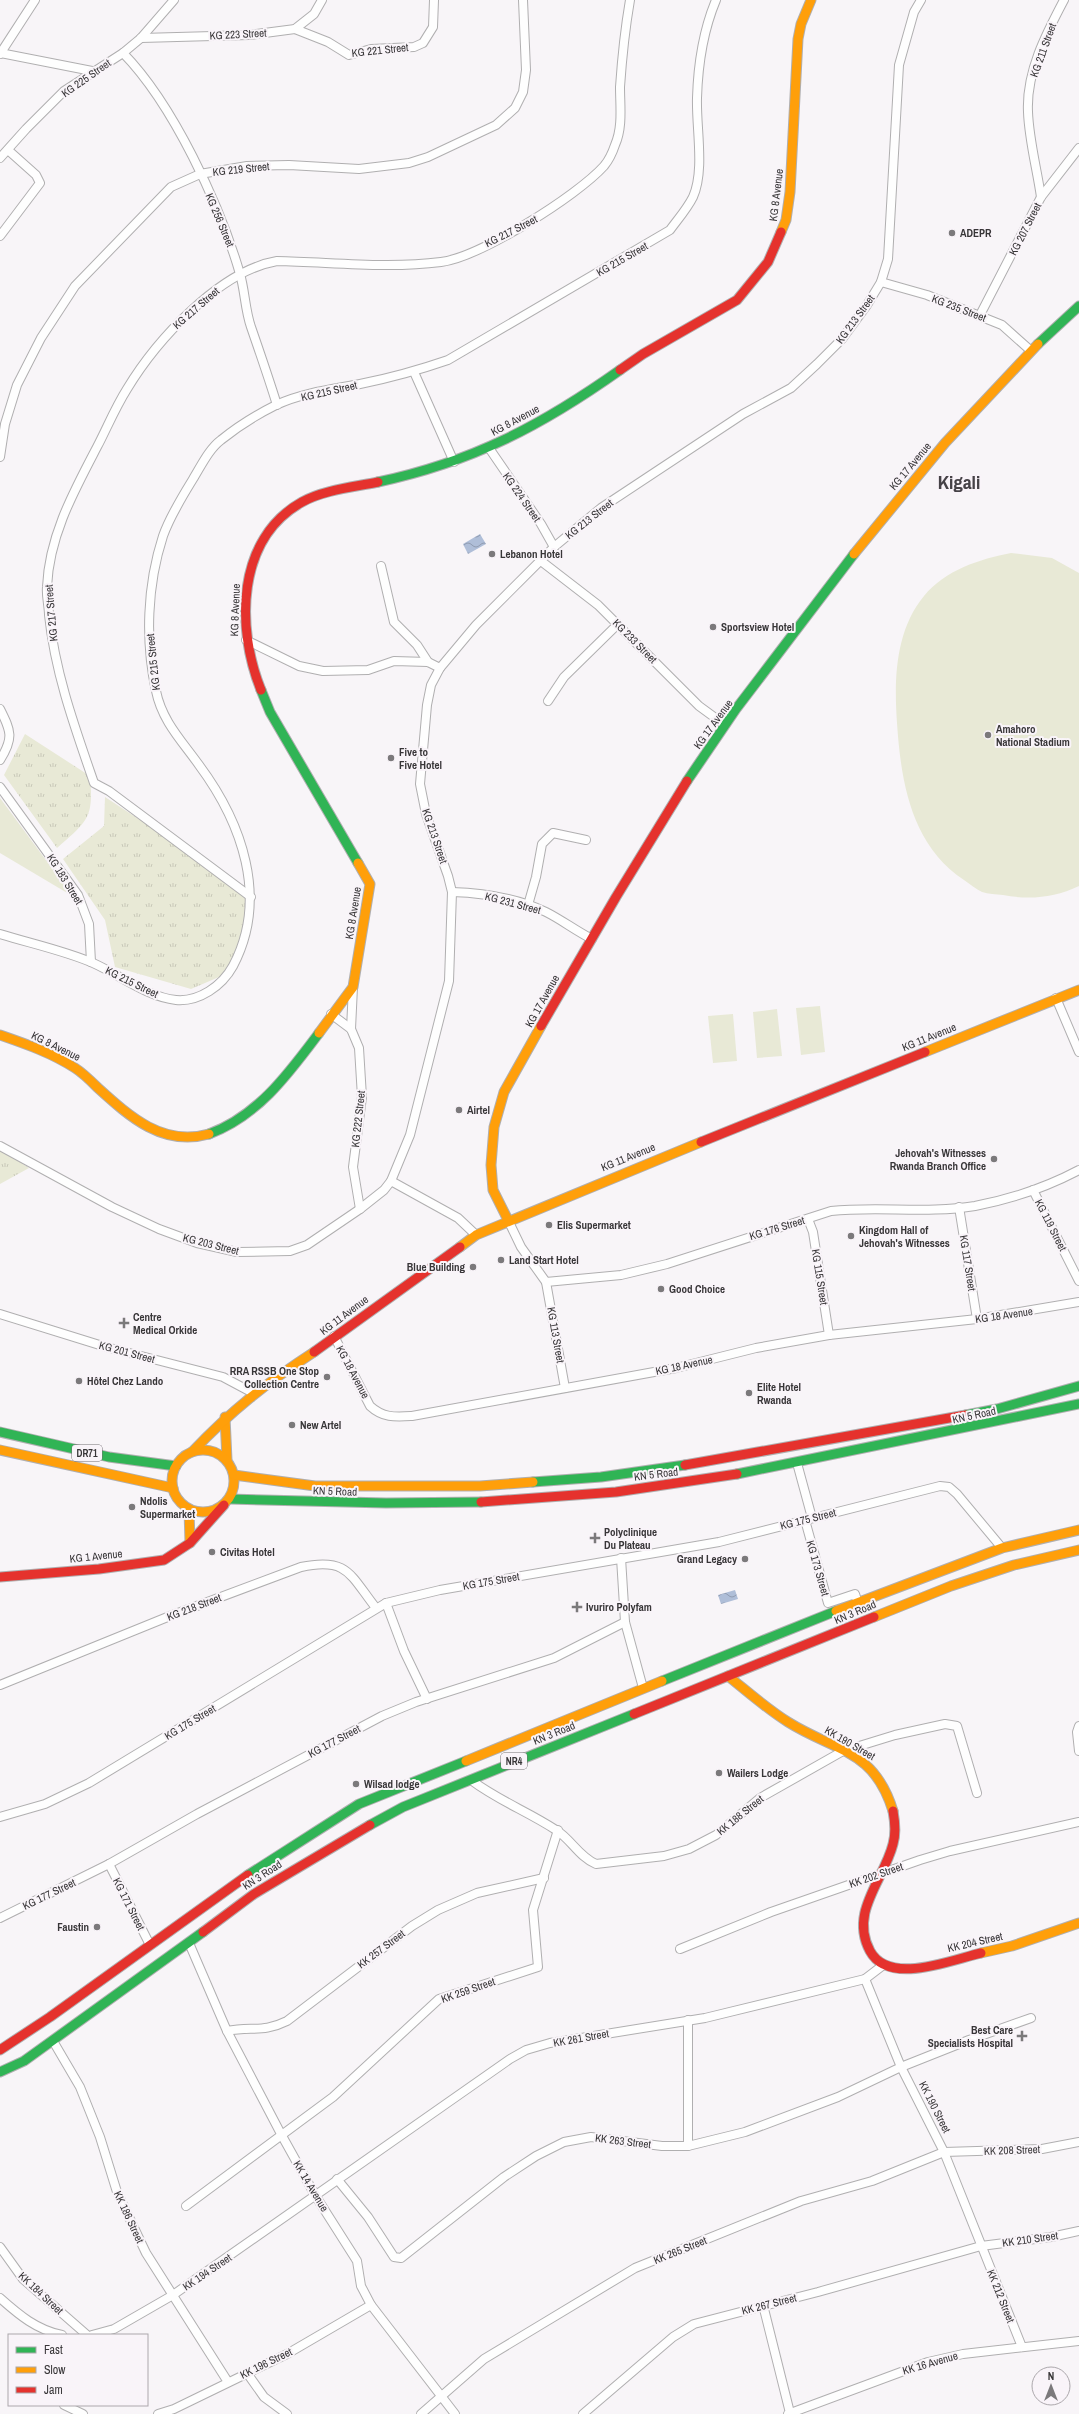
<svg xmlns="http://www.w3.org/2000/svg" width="1079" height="2414" font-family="'Archivo Narrow',sans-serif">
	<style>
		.grass { fill: #e8e9d6 }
		.park { fill: url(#park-tufts) }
		.water { fill: url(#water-waves) }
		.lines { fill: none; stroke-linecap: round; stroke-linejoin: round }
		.street-casing { stroke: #b0afb0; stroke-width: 10 }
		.fast-casing { stroke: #b0afb0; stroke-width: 11 }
		.slow-casing { stroke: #b0afb0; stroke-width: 11 }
		.jam-casing { stroke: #b0afb0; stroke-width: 11 }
		.street { stroke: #fefefe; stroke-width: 8 }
		.fast { stroke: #30b455; stroke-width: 9 }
		.slow { stroke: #ff9f0a; stroke-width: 9 }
		.jam { stroke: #e5322d; stroke-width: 9 }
		.poi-dot { fill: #7b797b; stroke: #f9f4f9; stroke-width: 1.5 }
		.labels { text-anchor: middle; stroke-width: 4; stroke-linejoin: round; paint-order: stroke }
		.shield { fill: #f9f4f9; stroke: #726f72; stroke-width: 1 }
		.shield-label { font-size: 10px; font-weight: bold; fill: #383638 }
		.street-label { font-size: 11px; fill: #383638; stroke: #f9f4f9 }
		.poi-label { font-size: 11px; font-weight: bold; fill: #383638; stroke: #f9f4f9; text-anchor: start }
		.town-label { font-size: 19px; font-weight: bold; fill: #464247; stroke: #f9f4f9 }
	</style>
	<defs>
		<pattern id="park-tufts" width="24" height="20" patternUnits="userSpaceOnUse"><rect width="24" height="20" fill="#e8e9d6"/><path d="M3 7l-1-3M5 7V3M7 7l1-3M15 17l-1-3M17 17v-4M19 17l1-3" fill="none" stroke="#c8c8b8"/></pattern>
		<pattern id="water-waves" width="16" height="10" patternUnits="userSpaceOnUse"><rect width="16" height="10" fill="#afbed8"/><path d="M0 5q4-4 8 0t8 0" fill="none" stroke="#8f9bb0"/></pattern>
	</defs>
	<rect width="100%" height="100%" fill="#f8f5f8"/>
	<g class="grass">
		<path d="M1011 553 1052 558 1079 573V886C1054 898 1029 900 1003 895 996 894 988 894 982 892 976 889 970 884 964 880 911 845 901 782 897 723 894 680 895 631 924 596 945 570 980 559 1011 553Z"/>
		<path d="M0 798 68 890 74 897 0 853Z"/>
		<path d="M820 1006 825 1052 801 1055 796 1008Z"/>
		<path d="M777 1009 782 1056 757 1058 753 1012Z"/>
		<path d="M733 1014 737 1061 713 1063 708 1016Z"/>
	</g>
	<g class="park">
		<path d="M25 734 90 776C94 819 87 821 57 848L4 775Z"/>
		<path d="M105 797 250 892 233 971 191 989 115 967 105 920 63 859 104 826Z"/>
		<path d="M0 1149 29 1168 0 1184Z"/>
	</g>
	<g class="water">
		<path d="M480 534 486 544 468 554 463 544Z"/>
		<path d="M735 1590 738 1599 721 1604 718 1595Z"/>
	</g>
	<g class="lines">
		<g class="street-casing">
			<g id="street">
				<path d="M295 29 328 42 349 55 371 49 414 47 423 43 433 27 434 0"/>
				<path d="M141 38 249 35 295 29 314 14 322 0"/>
				<path d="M0 53 92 71"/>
				<path d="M123 53C173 104 220 205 240 274 245 291 245 310 251 327 260 353 269 379 277 405"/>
				<path d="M0 54 35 0"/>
				<path d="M0 158 26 129 64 91 123 53 141 38 174 0"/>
				<path d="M1041 197C1037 169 1029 140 1028 112 1026 72 1046 34 1064 0"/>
				<path d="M0 236 40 183 36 175 8 150"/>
				<path d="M881 282 927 295 1002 325 1030 350"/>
				<path d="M980 315 1041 197 1079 148"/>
				<path d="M414 372 454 462"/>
				<path d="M489 448 541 524 554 547"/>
				<path d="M0 457 5 424 17 385 41 338 75 286 171 187 200 174 247 166 289 165 359 169 409 163 428 157 496 125 515 108 523 92 526 70 523 0"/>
				<path d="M541 561 598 605 699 706 725 725"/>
				<path d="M381 566 394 622 417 645 428 662"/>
				<path d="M246 640 299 666 323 671 368 670 394 661 428 662 440 668"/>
				<path d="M548 701 564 677 618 624"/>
				<path d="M0 709C11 731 14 738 0 760"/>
				<path d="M0 787 78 895 89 924 91 962"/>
				<path d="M452 892C483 893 517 898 546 912 562 920 576 931 592 939"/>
				<path d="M251 897 109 791 94 783C75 728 55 673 49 615 49 606 46 596 47 587 49 536 74 491 97 447 107 428 115 408 127 389 156 341 219 271 277 261 331 262 387 269 441 262 480 257 577 196 604 166 609 160 613 151 615 145 623 127 620 106 620 87 622 58 625 29 630 0"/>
				<path d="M528 905 536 877 542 844 553 833 586 840"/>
				<path d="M0 934C29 943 66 951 93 963 120 975 147 997 176 1000 199 1002 222 986 233 966 269 898 242 823 199 765 182 741 162 721 156 691 145 641 147 585 163 536 170 516 182 497 193 479 201 466 209 449 221 440 237 427 258 414 276 405 301 393 333 389 360 384 390 378 419 370 448 360L670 230C678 219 687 209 693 197 705 170 696 128 697 98 698 65 703 31 716 0"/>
				<path d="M1056 998 1079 1052"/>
				<path d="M331 1014 351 1029 359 1048 362 1097 353 1167 360 1209"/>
				<path d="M351 1029 353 987"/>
				<path d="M0 1146 112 1207 159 1229 197 1243 237 1252 290 1251 307 1245 360 1209 384 1190 391 1181 410 1135 449 981 452 892 448 876 426 814 420 784 427 705 431 685 440 668 476 625 554 547 601 508 743 414 791 388 817 364 842 339 867 305 881 282 888 259 899 65 914 12 921 0"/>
				<path d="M391 1181 458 1218 476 1235"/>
				<path d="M1033 1190 1079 1281"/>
				<path d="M959 1207 977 1319"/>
				<path d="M808 1219 813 1232 829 1335"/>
				<path d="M508 1220 521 1247 546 1282 565 1388"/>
				<path d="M546 1282 621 1275 667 1264 831 1211C878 1206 928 1214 975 1206 1011 1199 1047 1187 1079 1170"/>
				<path d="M0 1314 106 1347 223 1377 253 1393"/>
				<path d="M334 1336 370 1406C383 1418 395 1417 412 1416L676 1368 756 1348 829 1335 977 1319 1079 1302"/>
				<path d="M797 1463 812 1518"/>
				<path d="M805 1520 828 1603 855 1594 858 1603"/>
				<path d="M621 1558 625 1622 643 1688"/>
				<path d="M386 1603 404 1651 427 1699"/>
				<path d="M0 1685 170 1616 301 1567C348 1557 350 1575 376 1608"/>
				<path d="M1079 1726 1077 1732 1079 1751"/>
				<path d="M471 1780C499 1801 527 1811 556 1830 571 1839 579 1857 596 1864L664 1856 689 1849 716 1835 760 1798 843 1751 895 1735 945 1724 957 1726 977 1793"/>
				<path d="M0 1817 45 1804 89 1783 386 1603 440 1590 719 1542 940 1486 949 1487 957 1494 1002 1548"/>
				<path d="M109 1864 150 1945"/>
				<path d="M0 1918 109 1864 197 1814 382 1716 416 1702 554 1658 625 1622"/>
				<path d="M189 1943 227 2031 281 2134 315 2195 357 2261 361 2286 371 2305 455 2414"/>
				<path d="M680 1949 771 1912 920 1860 950 1851 1079 1822"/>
				<path d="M865 1979 901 2067 944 2152 1022 2347"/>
				<path d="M688 2020V2146"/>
				<path d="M227 2031C251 2026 263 2033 287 2021L412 1926 438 1910 477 1893 544 1878"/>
				<path d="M53 2041 80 2087 100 2137 117 2192 146 2253 228 2382"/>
				<path d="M337 2179 368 2217 394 2257 401 2258 504 2177 536 2156 564 2142 591 2137 662 2146H688L745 2132 838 2097 901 2067 969 2040 1031 2018"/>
				<path d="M186 2206 333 2097 439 1999 538 1967 533 1910 558 1830"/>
				<path d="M0 2247 23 2279 87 2335"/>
				<path d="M0 2298C19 2315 37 2330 62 2335"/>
				<path d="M763 2305 790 2413"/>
				<path d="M92 2335 114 2329 173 2295 510 2059 526 2050 550 2043 705 2018 865 1979 882 1966"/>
				<path d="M247 2373 264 2397 287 2414"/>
				<path d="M64 2405 83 2414"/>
				<path d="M158 2414 174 2409 287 2354 371 2305"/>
				<path d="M421 2414 484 2359 635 2268 801 2201 872 2181 944 2152 1042 2149 1079 2142"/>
				<path d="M583 2414 673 2337 694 2324 818 2292 981 2246 1051 2237 1079 2231"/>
				<path d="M788 2414 928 2362 963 2354 1079 2341"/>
			</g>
		</g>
		<g class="fast-casing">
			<g id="fast">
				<path d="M1038 344 1079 306"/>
				<path d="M378 482C472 462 541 426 620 370"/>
				<path d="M261 690 270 712 358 863"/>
				<path d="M687 781 736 709 854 554"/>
				<path d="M209 1134C258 1116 289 1073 319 1033"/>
				<path d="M966 1415 997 1409 1079 1386"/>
				<path d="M0 1432 109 1457 176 1466"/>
				<path d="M737 1474 1079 1404"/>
				<path d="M533 1482 601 1477 685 1465"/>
				<path d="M229 1499 386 1503 481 1502"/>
				<path d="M662 1681 836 1611"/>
				<path d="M370 1825 403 1807 634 1714"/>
				<path d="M248 1875 359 1804 466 1761"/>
				<path d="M0 2072 24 2061 203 1932"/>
			</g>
		</g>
		<g class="slow-casing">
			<g id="slow">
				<path d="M781 232 786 220 790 192 798 39 801 24 811 0"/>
				<path d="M854 554 945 443 1038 344"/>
				<path d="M319 1033 353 987 370 884 358 863"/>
				<path d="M0 1035C26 1044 52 1053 75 1068 83 1073 91 1081 98 1088 130 1117 163 1147 209 1134"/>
				<path d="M925 1052 1079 990"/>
				<path d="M508 1220 493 1190 491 1165 494 1127 504 1092 541 1026"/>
				<path d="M460 1247 476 1235 701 1142"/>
				<path d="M225 1417 227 1460"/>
				<circle cx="203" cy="1481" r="31"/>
				<path d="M0 1450 173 1488"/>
				<path d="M192 1452C232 1410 265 1384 314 1352"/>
				<path d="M234 1475 315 1486H480L533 1482"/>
				<path d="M189 1509 190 1543"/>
				<path d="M836 1611 1002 1548 1079 1530"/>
				<path d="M874 1617 951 1586 1014 1565 1079 1550"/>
				<path d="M728 1676C748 1692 767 1709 788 1722 836 1752 874 1749 893 1811"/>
				<path d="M466 1761 662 1681"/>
				<path d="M981 1953 1012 1946 1079 1923"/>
			</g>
		</g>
		<g class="jam-casing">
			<g id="jam">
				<path d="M620 370 643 354 737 300 768 262 781 232"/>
				<path d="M261 690C236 628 236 539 302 502 323 490 354 487 378 482"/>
				<path d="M541 1026 616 897 687 781"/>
				<path d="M701 1142 925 1052"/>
				<path d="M314 1352 460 1247"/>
				<path d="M685 1465 966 1415"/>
				<path d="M481 1502 616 1492 737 1474"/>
				<path d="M0 1577 99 1569 164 1560 190 1543 224 1505"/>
				<path d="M634 1714 874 1617"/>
				<path d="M893 1811C895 1822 896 1834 893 1844 884 1880 849 1912 870 1951 889 1986 951 1960 981 1953"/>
				<path d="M203 1932 254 1894 370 1825"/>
				<path d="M0 2050 50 2017 248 1875"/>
			</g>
		</g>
		<use href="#street" class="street"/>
		<use href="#fast" class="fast"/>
		<use href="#slow" class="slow"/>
		<use href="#jam" class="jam"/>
	</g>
	<g class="poi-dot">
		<circle cx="952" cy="233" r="4"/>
		<circle cx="492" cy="554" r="4"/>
		<circle cx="713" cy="627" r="4"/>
		<circle cx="988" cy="735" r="4"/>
		<circle cx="391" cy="758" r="4"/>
		<circle cx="459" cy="1110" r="4"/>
		<circle cx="994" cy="1159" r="4"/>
		<circle cx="549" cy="1225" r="4"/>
		<circle cx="851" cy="1236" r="4"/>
		<circle cx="501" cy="1260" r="4"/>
		<circle cx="473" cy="1267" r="4"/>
		<circle cx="661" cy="1289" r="4"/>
		<path d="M122 1317h4v4h4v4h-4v4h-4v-4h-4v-4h4z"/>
		<circle cx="327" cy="1377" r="4"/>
		<circle cx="79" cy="1381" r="4"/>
		<circle cx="749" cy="1393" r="4"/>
		<circle cx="292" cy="1425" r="4"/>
		<circle cx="132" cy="1507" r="4"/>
		<path d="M593 1532h4v4h4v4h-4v4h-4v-4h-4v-4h4z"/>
		<circle cx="212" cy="1552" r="4"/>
		<circle cx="745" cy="1559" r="4"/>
		<path d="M575 1601h4v4h4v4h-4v4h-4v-4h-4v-4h4z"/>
		<circle cx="719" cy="1773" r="4"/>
		<circle cx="356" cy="1784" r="4"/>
		<circle cx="97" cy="1927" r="4"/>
		<path d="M1020 2030h4v4h4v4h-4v4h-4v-4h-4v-4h4z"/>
	</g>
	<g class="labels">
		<g class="shield">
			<rect x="72" y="1445" width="30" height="16" rx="3"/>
			<rect x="501" y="1753" width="26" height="16" rx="3"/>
		</g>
		<g class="shield-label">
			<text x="87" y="1457">DR71</text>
			<text x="514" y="1765">NR4</text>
		</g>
		<g class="street-label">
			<text transform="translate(238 34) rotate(-3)" y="4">KG 223 Street</text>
			<text transform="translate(380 50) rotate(-6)" y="4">KG 221 Street</text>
			<text transform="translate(1043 50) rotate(-70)" y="4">KG 211 Street</text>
			<text transform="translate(86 78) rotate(-35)" y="4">KG 225 Street</text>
			<text transform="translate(241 169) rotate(-6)" y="4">KG 219 Street</text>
			<text transform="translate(776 195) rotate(-83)" y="4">KG 8 Avenue</text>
			<text transform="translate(220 220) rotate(67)" y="4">KG 256 Street</text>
			<text transform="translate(1025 229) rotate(-63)" y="4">KG 207 Street</text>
			<text transform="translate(511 231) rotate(-27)" y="4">KG 217 Street</text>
			<text transform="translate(622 259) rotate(-30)" y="4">KG 215 Street</text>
			<text transform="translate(196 308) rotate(-41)" y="4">KG 217 Street</text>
			<text transform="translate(959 308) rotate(21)" y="4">KG 235 Street</text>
			<text transform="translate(855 319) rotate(-54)" y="4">KG 213 Street</text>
			<text transform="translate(329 391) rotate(-13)" y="4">KG 215 Street</text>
			<text transform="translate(515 420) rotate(-28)" y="4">KG 8 Avenue</text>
			<text transform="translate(910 466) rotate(-50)" y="4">KG 17 Avenue</text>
			<text transform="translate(522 497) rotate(55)" y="4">KG 224 Street</text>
			<text transform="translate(589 519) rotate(-38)" y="4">KG 213 Street</text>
			<text transform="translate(235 610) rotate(-88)" y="4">KG 8 Avenue</text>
			<text transform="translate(51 613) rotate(-95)" y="4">KG 217 Street</text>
			<text transform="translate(635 641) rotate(45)" y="4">KG 233 Street</text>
			<text transform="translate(153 662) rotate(-96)" y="4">KG 215 Street</text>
			<text transform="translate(713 724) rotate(-54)" y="4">KG 17 Avenue</text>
			<text transform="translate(435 836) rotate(71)" y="4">KG 213 Street</text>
			<text transform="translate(65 879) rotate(58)" y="4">KG 183 Street</text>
			<text transform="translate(513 903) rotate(15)" y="4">KG 231 Street</text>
			<text transform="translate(353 913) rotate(-81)" y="4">KG 8 Avenue</text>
			<text transform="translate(132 982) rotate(26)" y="4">KG 215 Street</text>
			<text transform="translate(542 1001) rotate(-61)" y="4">KG 17 Avenue</text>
			<text transform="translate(929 1037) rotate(-22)" y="4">KG 11 Avenue</text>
			<text transform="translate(56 1046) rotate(26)" y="4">KG 8 Avenue</text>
			<text transform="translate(358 1119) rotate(-84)" y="4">KG 222 Street</text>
			<text transform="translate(628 1157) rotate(-22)" y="4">KG 11 Avenue</text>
			<text transform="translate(1051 1225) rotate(63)" y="4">KG 119 Street</text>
			<text transform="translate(777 1228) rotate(-17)" y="4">KG 176 Street</text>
			<text transform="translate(211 1244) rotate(14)" y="4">KG 203 Street</text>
			<text transform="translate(968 1263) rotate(81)" y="4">KG 117 Street</text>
			<text transform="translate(820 1277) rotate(81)" y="4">KG 115 Street</text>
			<text transform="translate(344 1315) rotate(-37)" y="4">KG 11 Avenue</text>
			<text transform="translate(1004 1315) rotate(-8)" y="4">KG 18 Avenue</text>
			<text transform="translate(556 1335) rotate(80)" y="4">KG 113 Street</text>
			<text transform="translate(127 1352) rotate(15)" y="4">KG 201 Street</text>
			<text transform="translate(684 1365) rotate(-12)" y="4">KG 18 Avenue</text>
			<text transform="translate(353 1372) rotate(62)" y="4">KG 18 Avenue</text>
			<text transform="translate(974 1415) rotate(-12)" y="4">KN 5 Road</text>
			<text transform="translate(656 1474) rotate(-7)" y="4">KN 5 Road</text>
			<text transform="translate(335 1491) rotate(2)" y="4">KN 5 Road</text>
			<text transform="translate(808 1519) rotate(-14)" y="4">KG 175 Street</text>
			<text transform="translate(96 1556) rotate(-6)" y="4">KG 1 Avenue</text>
			<text transform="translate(818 1568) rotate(74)" y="4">KG 173 Street</text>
			<text transform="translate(491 1581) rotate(-10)" y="4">KG 175 Street</text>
			<text transform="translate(194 1607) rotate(-21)" y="4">KG 218 Street</text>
			<text transform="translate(855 1612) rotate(-23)" y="4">KN 3 Road</text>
			<text transform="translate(190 1722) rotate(-31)" y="4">KG 175 Street</text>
			<text transform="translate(554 1733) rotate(-22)" y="4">KN 3 Road</text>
			<text transform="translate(334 1741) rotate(-28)" y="4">KG 177 Street</text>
			<text transform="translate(850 1743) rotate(30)" y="4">KK 190 Street</text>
			<text transform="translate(740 1815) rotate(-39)" y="4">KK 188 Street</text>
			<text transform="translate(262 1875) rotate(-33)" y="4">KN 3 Road</text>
			<text transform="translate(876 1875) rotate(-19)" y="4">KK 202 Street</text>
			<text transform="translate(49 1894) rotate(-26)" y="4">KG 177 Street</text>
			<text transform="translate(129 1904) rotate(63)" y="4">KG 171 Street</text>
			<text transform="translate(975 1942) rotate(-13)" y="4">KK 204 Street</text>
			<text transform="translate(381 1949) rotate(-37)" y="4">KK 257 Street</text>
			<text transform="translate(468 1990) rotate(-19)" y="4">KK 259 Street</text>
			<text transform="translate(581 2038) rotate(-10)" y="4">KK 261 Street</text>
			<text transform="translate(935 2107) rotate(63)" y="4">KK 190 Street</text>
			<text transform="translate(623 2141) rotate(7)" y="4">KK 263 Street</text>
			<text transform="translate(1012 2150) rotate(-2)" y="4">KK 208 Street</text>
			<text transform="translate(311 2186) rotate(59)" y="4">KK 14 Avenue</text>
			<text transform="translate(129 2217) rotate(65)" y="4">KK 186 Street</text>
			<text transform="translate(1030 2239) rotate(-8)" y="4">KK 210 Street</text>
			<text transform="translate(680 2250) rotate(-22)" y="4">KK 265 Street</text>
			<text transform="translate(207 2272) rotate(-34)" y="4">KK 194 Street</text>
			<text transform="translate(41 2293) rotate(43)" y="4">KK 184 Street</text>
			<text transform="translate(1001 2296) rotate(68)" y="4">KK 212 Street</text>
			<text transform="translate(769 2304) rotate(-14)" y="4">KK 267 Street</text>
			<text transform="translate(266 2363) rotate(-26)" y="4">KK 196 Street</text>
			<text transform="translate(930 2363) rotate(-16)" y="4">KK 16 Avenue</text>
		</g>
		<g class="poi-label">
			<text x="960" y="237">ADEPR</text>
			<text x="500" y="558">Lebanon Hotel</text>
			<text x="721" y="631">Sportsview Hotel</text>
			<text x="996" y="733">Amahoro<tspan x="996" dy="13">National Stadium</tspan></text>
			<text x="399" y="756">Five to<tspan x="399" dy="13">Five Hotel</tspan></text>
			<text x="467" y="1114">Airtel</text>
			<text x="986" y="1157" text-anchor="end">Jehovah's Witnesses<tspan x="986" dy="13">Rwanda Branch Office</tspan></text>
			<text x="557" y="1229">Elis Supermarket</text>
			<text x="859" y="1234">Kingdom Hall of<tspan x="859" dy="13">Jehovah's Witnesses</tspan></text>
			<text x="509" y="1264">Land Start Hotel</text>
			<text x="465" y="1271" text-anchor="end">Blue Building</text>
			<text x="669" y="1293">Good Choice</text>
			<text x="133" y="1321">Centre<tspan x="133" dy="13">Medical Orkide</tspan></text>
			<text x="319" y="1375" text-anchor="end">RRA RSSB One Stop<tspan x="319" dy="13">Collection Centre</tspan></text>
			<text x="87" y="1385">Hôtel Chez Lando</text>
			<text x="757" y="1391">Elite Hotel<tspan x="757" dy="13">Rwanda</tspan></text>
			<text x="300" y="1429">New Artel</text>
			<text x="140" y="1505">Ndolis<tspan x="140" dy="13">Supermarket</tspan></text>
			<text x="604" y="1536">Polyclinique<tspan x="604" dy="13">Du Plateau</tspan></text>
			<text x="220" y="1556">Civitas Hotel</text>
			<text x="737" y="1563" text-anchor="end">Grand Legacy</text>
			<text x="586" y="1611">Ivuriro Polyfam</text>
			<text x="727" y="1777">Wailers Lodge</text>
			<text x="364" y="1788">Wilsad lodge</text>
			<text x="89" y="1931" text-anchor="end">Faustin</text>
			<text x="1013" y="2034" text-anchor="end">Best Care<tspan x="1013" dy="13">Specialists Hospital</tspan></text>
		</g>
		<g class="town-label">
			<text x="959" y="489">Kigali</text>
		</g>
	</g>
	<rect x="8" y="2334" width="140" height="72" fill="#f9f4f9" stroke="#aca8ac"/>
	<rect x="16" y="2347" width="20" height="6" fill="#30b455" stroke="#aca8ac"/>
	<text x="44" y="2354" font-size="12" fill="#383638">Fast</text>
	<rect x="16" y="2367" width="20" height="6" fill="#ff9f0a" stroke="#aca8ac"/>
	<text x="44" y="2374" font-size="12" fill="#383638">Slow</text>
	<rect x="16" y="2387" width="20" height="6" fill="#e5322d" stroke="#aca8ac"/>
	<text x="44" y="2394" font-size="12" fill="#383638">Jam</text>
	<g transform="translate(1051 2386)"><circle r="19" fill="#f9f4f9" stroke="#aca8ac"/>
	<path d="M0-3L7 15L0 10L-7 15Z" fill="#7b797b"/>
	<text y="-6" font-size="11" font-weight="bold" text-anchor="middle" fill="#383638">N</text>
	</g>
</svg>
